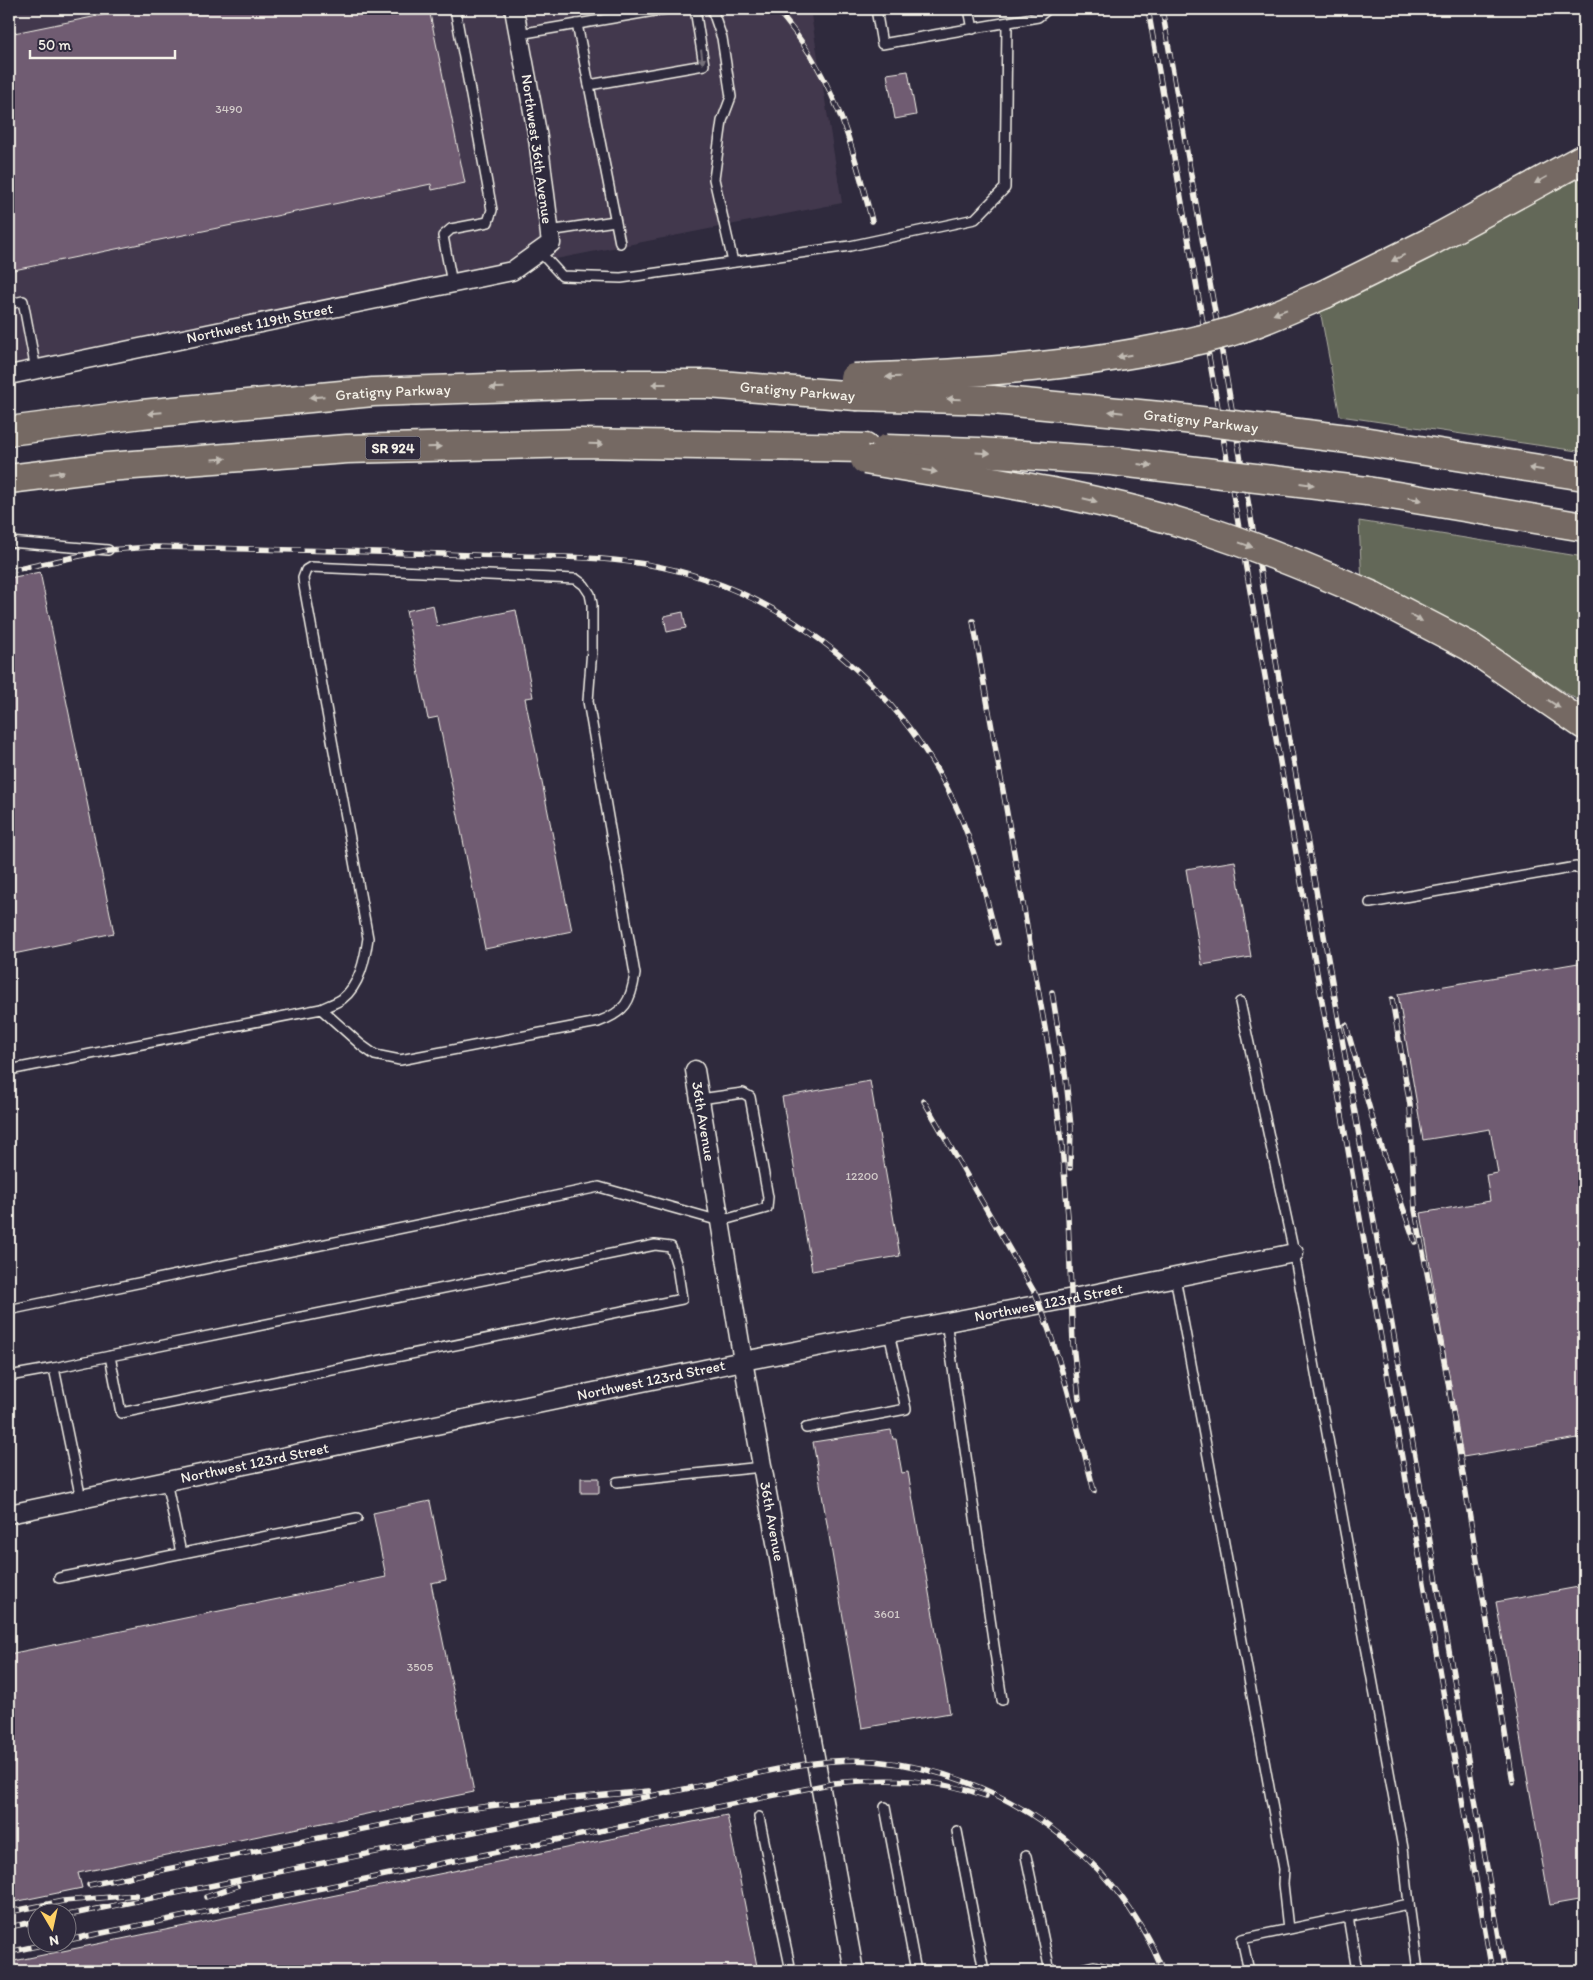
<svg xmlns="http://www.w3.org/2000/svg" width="1593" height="1980" font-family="Itim,sans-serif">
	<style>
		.built { fill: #42394d }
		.green { fill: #636759; stroke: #acaca0 }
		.building { fill: #6f5b72; stroke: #f4f1e8 }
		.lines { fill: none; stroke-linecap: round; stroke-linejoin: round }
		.service-casing { stroke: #f4f1e8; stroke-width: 12 }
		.minor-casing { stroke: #f4f1e8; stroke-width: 21 }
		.motorway-casing { stroke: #f4f1e8; stroke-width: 31 }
		.service { stroke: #2f2a3d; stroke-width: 9 }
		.minor { stroke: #2f2a3d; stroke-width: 18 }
		.motorway { stroke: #756964; stroke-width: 28 }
		.rail-casing { stroke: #f4f1e8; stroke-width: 5.5 }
		.rail { stroke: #2f2a3d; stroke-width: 4; stroke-dasharray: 11; stroke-linecap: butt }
		.motorway-bridge-casing { stroke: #f4f1e8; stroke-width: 31; stroke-linecap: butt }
		.motorway-bridge { stroke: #756964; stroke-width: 28 }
		.oneway { fill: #747079 }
		.oneway2 { fill: #c1bbb3 }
		.labels { text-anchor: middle; stroke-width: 4; stroke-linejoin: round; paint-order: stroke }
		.number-label { font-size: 12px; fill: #d3ccca }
		.shield { fill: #2f2a3d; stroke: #b9b5b5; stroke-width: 1 }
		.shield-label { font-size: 14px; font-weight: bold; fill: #f4f1e8 }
		.street-label { font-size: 15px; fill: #f4f1e8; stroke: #2f2a3d }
	</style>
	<rect width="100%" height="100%" fill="#2f2a3d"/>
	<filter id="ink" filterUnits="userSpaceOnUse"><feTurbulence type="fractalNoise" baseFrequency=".02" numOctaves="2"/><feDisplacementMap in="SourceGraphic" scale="10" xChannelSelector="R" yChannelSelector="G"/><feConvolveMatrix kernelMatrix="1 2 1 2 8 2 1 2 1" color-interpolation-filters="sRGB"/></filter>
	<g filter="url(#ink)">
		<path class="built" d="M9 9H810L842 203 9 366Z"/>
		<g class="green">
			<path d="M1584 176V452L1340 416 1320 310Z"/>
			<path d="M1359 521 1584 557V704L1492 647 1362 585Z"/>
		</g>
		<g class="building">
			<path d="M132 9H429L465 183 432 190 431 184 9 271V34Z"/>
			<path d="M908 71 916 115 895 119 887 74Z"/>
			<path d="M40 572 114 933 9 955V578Z"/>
			<path d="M433 605 437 626 516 610 533 697 525 698 572 931 485 949 438 717 428 719 406 611Z"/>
			<path d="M683 612 686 628 667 632 664 616Z"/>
			<path d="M1235 861 1251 957 1202 965 1186 869Z"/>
			<path d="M1584 962V1437L1463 1457 1421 1213 1490 1201 1486 1175 1498 1173 1490 1129 1423 1140 1398 994Z"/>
			<path d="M870 1081 900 1256 812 1271 782 1097Z"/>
			<path d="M891 1430 893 1439H896L902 1473 908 1472 950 1713 862 1728 813 1442Z"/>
			<rect x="581" y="1478" width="18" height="15"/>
			<path d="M430 1501 446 1580 431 1583 474 1792 78 1873 82 1888 9 1903V1654L386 1577 373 1513Z"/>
			<path d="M1584 1586V1899L1550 1905 1496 1602Z"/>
			<path d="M727 1815 758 1971H9V1962Z"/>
		</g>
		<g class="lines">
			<g class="service-casing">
				<g id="service">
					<path d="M712 9 722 38 731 97 722 121 714 179 733 262"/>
					<path d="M876 9 882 44 1038 17 1048 9"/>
					<path d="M969 9 973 29"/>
					<path d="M577 24 620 243"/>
					<path d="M519 34 666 9"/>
					<path d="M589 85 704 65 695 9"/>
					<path d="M549 231 615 221"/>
					<path d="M539 251 562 276 621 278 850 246 975 219 1005 188 1007 23"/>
					<path d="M452 283 443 236 451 229 488 222 492 210 455 9"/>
					<path d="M9 304 23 301 36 370"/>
					<path d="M9 542 108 550"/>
					<path d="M1370 903 1576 867 1584 871"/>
					<path d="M1240 1002 1294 1253 1403 1848 1409 1904"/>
					<path d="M9 1070 321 1009C327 1006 336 1003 342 999 360 985 365 959 368 938L304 586 303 578 306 570 311 567 576 579 584 585 590 594 592 604V649L588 701 635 974C631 1002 625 1012 598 1022L400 1060 375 1055 361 1045 321 1009"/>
					<path d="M1175 1277 1284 1869 1283 1884 1288 1929"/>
					<path d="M13 1309 599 1187 720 1221 767 1208 768 1197 750 1097 743 1093 700 1099"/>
					<path d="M946 1321 1002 1700"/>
					<path d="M9 1376 54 1368"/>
					<path d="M806 1428 906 1409 889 1333"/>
					<path d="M166 1481 181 1553"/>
					<path d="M617 1482 762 1467"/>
					<path d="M81 1499 54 1368 110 1356 655 1245 671 1247 677 1266 682 1299 121 1413 110 1356"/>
					<path d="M59 1578 357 1518"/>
					<path d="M885 1807 916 1971"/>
					<path d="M759 1817 791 1971"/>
					<path d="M957 1831 984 1971"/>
					<path d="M1026 1856 1050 1971"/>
					<path d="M1348 1916 1357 1971"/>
					<path d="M1072 1971 1094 1966 1117 1971"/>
					<path d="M1249 1971 1242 1939 1409 1904 1418 1971"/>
				</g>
			</g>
			<g class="minor-casing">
				<g id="minor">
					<path id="s1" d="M9 375 512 271 551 243 538 138 514 9"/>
					<path id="s2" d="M695 1070 743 1361 854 1971"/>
					<path id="s3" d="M9 1514 743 1361 1073 1298 1294 1253"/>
				</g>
			</g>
			<g class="motorway-casing">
				<g id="motorway">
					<path d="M1325 294 1428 243 1584 158"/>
					<path id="s4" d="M9 431 142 414 373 392 599 384H708L856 396"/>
					<path d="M1356 440 1584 476"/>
					<path d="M9 479 107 467 347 449 581 443 865 448"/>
					<path d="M1367 491 1584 527"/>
					<path d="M1373 596 1469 646 1584 725"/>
				</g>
			</g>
			<use href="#service" class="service"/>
			<use href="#minor" class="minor"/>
			<use href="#motorway" class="motorway"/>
			<g class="rail-casing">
				<g id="rail">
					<path d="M776 9C833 73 851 140 872 221"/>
					<path d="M1148 9 1492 1971"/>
					<path d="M1162 9 1505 1971"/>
					<path d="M9 571 108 550 151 547C258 549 365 551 472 555 529 557 588 555 645 564 773 585 888 674 947 788 973 836 984 890 998 943"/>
					<path d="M973 621 1051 1062 1061 1135 1068 1216 1073 1344 1079 1399"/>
					<path d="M1052 992 1066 1079 1071 1127 1070 1168"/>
					<path d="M1392 999 1410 1105 1415 1210 1448 1382 1513 1782"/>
					<path d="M1346 1025 1376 1131 1415 1242"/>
					<path d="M924 1101 1036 1295C1061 1358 1077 1425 1094 1491"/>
					<path d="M89 1885 451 1811 497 1805 649 1791"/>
					<path d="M206 1897 237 1886"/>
					<path d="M9 1912 63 1901 136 1895"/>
					<path d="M68 1915 724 1781C772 1770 823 1757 874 1761 1000 1772 1116 1853 1163 1971"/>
					<path d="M9 1927 38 1921"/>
					<path d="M68 1940 834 1783C886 1778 936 1778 986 1796"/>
					<path d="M9 1952 55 1942"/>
				</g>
			</g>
			<use href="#rail" class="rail"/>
			<g class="motorway-bridge-casing">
				<g id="motorway-bridge">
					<path d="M854 378C979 373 1105 366 1226 333 1259 324 1294 307 1325 294"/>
					<path id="s5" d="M856 396 993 400 1160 416 1356 440"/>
					<path d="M886 449 979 452 1112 461 1367 491"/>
					<path d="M865 460C975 478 1086 494 1192 526 1254 545 1314 570 1373 596"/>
				</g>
			</g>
			<use href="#motorway-bridge" class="motorway-bridge"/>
		</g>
		<defs><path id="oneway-solid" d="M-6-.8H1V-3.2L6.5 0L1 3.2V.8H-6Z" transform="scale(1.25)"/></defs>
		<use class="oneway" href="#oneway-solid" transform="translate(702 57) rotate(83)"/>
		<g class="oneway2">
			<use href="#oneway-solid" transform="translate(1541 180) rotate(151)"/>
			<use href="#oneway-solid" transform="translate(1398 258) rotate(153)"/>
			<use href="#oneway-solid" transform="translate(1280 312) rotate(159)"/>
			<use href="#oneway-solid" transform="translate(1124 356) rotate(171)"/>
			<use href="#oneway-solid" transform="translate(893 377) rotate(178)"/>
			<use href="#oneway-solid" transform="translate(659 384) rotate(-180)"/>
			<use href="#oneway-solid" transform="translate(497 388) rotate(178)"/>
			<use href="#oneway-solid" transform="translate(317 397) rotate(175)"/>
			<use href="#oneway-solid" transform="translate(954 399) rotate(-178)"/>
			<use href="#oneway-solid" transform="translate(1116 412) rotate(-174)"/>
			<use href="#oneway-solid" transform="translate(155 413) rotate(175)"/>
			<use href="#oneway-solid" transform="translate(596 444) rotate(1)"/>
			<use href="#oneway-solid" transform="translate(434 447) rotate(-1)"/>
			<use href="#oneway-solid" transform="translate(983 453) rotate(4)"/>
			<use href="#oneway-solid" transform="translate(219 459) rotate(-4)"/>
			<use href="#oneway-solid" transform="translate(1145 465) rotate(7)"/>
			<use href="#oneway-solid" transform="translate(1536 469) rotate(-171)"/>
			<use href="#oneway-solid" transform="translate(930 471) rotate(9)"/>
			<use href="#oneway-solid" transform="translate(57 473) rotate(-7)"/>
			<use href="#oneway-solid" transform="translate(1307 484) rotate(7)"/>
			<use href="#oneway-solid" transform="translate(1415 499) rotate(9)"/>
			<use href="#oneway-solid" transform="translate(1090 500) rotate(14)"/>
			<use href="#oneway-solid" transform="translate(1246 545) rotate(20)"/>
			<use href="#oneway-solid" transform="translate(1416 618) rotate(28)"/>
			<use href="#oneway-solid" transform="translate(1554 704) rotate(34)"/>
		</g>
	</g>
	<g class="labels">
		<g class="number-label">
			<text x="229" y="113">3490</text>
			<text x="862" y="1180">12200</text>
			<text x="887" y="1618">3601</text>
			<text x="420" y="1671">3505</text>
		</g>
		<rect class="shield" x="365.5" y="436.5" width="55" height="23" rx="4"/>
		<g class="shield-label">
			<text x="393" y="453">SR 924</text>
		</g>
		<g class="street-label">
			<text transform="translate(537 149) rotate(82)" y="5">Northwest 36th Avenue</text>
			<text dy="5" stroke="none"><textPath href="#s1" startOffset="256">Northwest 119th Street</textPath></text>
			<text dy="5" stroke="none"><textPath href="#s4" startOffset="791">Gratigny Parkway</textPath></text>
			<text dy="5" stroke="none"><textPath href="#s4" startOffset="386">Gratigny Parkway</textPath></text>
			<text dy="5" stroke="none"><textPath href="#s5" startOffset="346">Gratigny Parkway</textPath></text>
			<text dy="5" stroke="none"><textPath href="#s2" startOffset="52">36th Avenue</textPath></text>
			<text dy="5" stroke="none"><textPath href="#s3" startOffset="1061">Northwest 123rd Street</textPath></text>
			<text dy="5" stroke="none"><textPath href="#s3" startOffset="656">Northwest 123rd Street</textPath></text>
			<text dy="5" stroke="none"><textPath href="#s3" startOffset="251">Northwest 123rd Street</textPath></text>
			<text dy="5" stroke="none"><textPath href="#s2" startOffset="458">36th Avenue</textPath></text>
		</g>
	</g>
	<rect width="1593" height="1980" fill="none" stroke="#2f2a3d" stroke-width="30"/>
	<rect x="15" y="15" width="1563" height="1950" fill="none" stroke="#f4f1e8" stroke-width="2" filter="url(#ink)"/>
	<g transform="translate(52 1928) rotate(171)"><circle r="24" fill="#2f2a3d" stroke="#7e7a81"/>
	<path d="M0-4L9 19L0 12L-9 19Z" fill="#ffd166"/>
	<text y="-8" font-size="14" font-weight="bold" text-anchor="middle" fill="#f4f1e8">N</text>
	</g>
	<path d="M30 50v8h145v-8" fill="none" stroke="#f4f1e8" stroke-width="2.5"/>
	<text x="38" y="50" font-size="15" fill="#f4f1e8" stroke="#2f2a3d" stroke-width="4" paint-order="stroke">50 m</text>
</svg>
